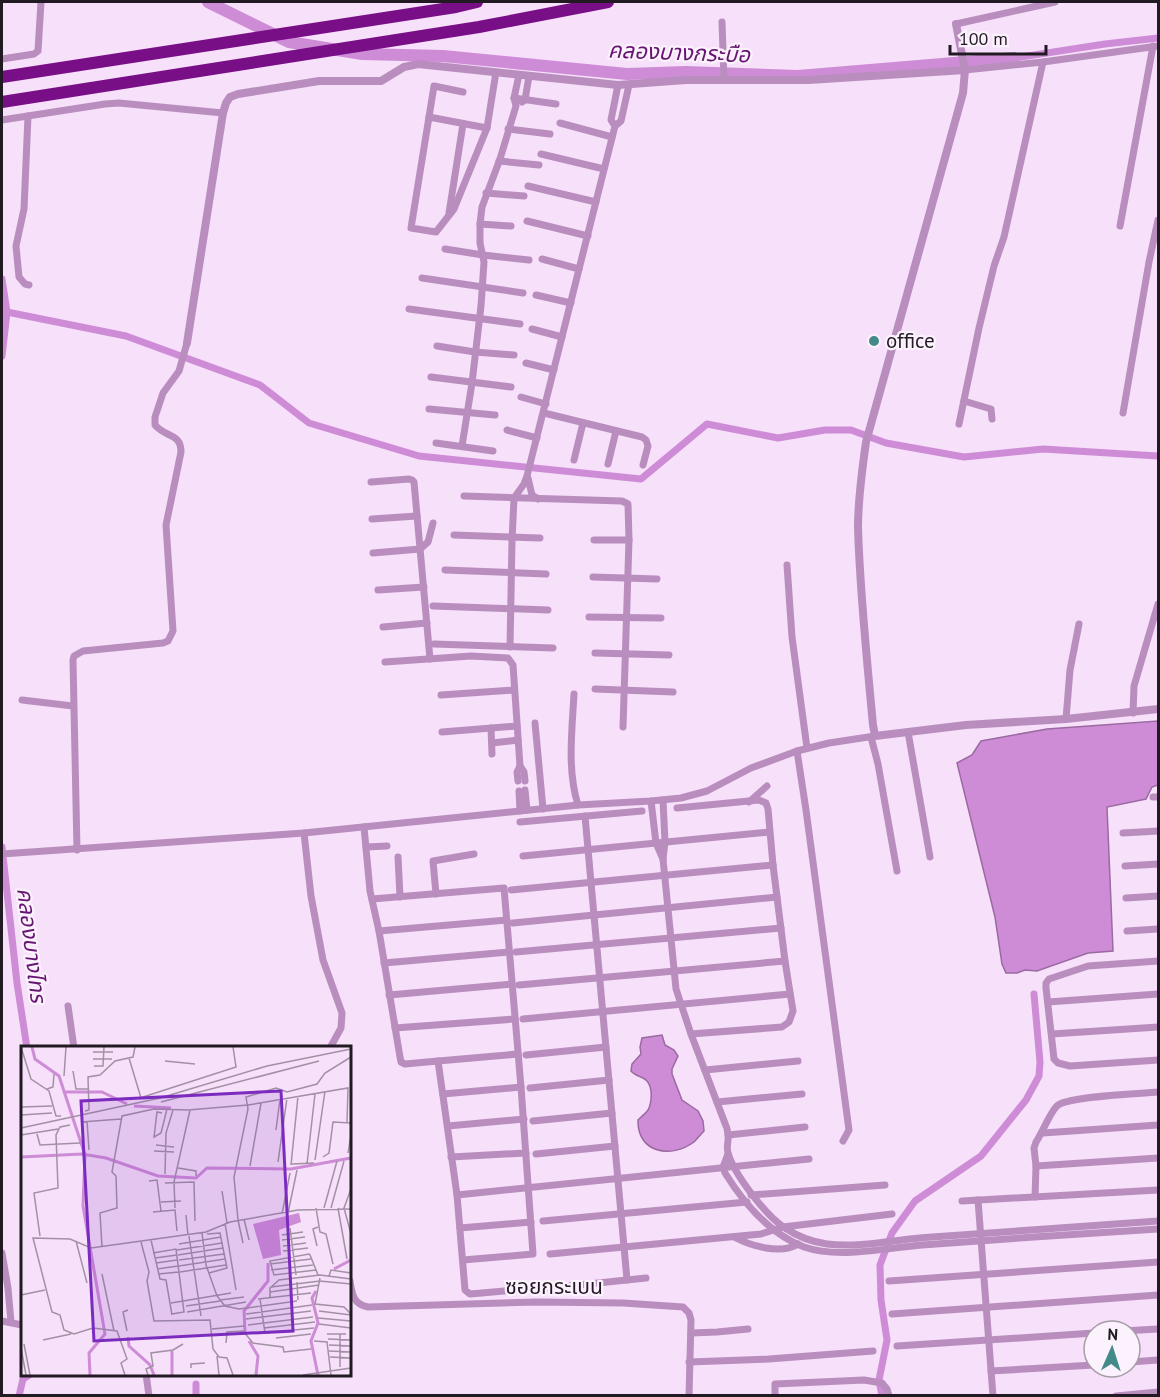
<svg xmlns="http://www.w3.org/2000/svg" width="1160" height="1397" font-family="'PT Sans','Noto Sans Thai',sans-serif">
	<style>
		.water { fill: #ce8cd7; stroke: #9a6aa1; stroke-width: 1.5 }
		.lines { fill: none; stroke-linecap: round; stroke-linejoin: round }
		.canal { stroke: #ce8cd7; stroke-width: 7 }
		.river { stroke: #ce8cd7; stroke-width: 12 }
		.minor { stroke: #b98ebe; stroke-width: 7 }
		.tertiary { stroke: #b98ebe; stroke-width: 8 }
		.motorway { stroke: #790f87; stroke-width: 12 }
		.poi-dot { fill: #438a89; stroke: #fcf2fd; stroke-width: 2 }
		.labels { text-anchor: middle; stroke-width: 4.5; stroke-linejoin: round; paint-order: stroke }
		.poi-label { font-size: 21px; fill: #221a23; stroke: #fcf2fd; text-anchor: start }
		.street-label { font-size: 21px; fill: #221a23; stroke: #fcf2fd }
		.water-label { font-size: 22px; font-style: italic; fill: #661471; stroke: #fcf2fd }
		.inset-river { fill: none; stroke: #ce8cd7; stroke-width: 3 }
		.inset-road { fill: none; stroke: #a291a4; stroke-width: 1.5 }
		.view { fill: #7b2cbf; fill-opacity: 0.15; stroke: #7b2cbf; stroke-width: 3 }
		.inset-edge { fill: none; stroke: #221a23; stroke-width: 3 }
	</style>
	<rect width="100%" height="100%" fill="#f7e0fa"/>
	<g class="water">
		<path d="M1158 721V785L1152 787 1146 799 1107 807 1113 951 1088 953 1037 971 1025 970 1017 973H1006L1002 964 995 917 957 763 972 755 981 741 1047 729Z"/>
		<path d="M662 1035 665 1045 674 1050 678 1056 672 1069V1074L682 1100 698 1111 703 1121 704 1131C701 1134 697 1139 694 1142 671 1159 637 1153 638 1120 641 1117 646 1113 648 1110 652 1102 653 1088 647 1081 643 1076 636 1077 631 1071L632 1064 641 1054 640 1047 642 1038Z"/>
	</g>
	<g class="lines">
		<g class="canal">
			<path d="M1014 58 1105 44 1158 38"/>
			<path d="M2 279 7 312 2 356"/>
			<path d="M2 311 126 336 260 385 309 423 419 456 641 479 707 424 778 438 825 430H851L886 443 964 457 1043 449 1158 456"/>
			<path d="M2 847 17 983 27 1048"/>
			<path d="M19 1396 23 1379 31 1374"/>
			<path d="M196 1396V1384"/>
			<path d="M882 1396 879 1380 887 1340 881 1300 880 1265 892 1233 915 1201 981 1156 1026 1100 1039 1076 1040 1062 1034 994"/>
		</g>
		<path class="river" d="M208 2 289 42 362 54 443 56 627 74 686 72 798 76 1014 58"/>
		<g class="minor">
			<path d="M722 22 724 80"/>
			<path d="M956 24 1055 2"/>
			<path d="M2 59 34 54 38 51 41 2"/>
			<path d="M965 70 1043 62 1158 46"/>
			<path d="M463 92 434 86 411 228 436 232 454 209 487 128 496 72"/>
			<path d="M514 98 556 104"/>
			<path d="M522 102 525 100 529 76"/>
			<path d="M28 116 24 209 16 246 19 277 25 284 29 285"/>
			<path d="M429 117 487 128"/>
			<path d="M2 120 105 104 119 103 223 113"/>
			<path d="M560 123 612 137"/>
			<path d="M615 126 611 120 618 85"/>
			<path d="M508 129 550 134"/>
			<path d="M541 154 604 169"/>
			<path d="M499 161 539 165"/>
			<path d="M528 186 596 202"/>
			<path d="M486 193 524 196"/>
			<path d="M449 213 463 124"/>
			<path d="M527 221 588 236"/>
			<path d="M480 224 511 226"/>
			<path d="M1120 226 1153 46"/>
			<path d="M445 249 483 255 529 260"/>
			<path d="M542 259 579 269"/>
			<path d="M422 278 523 293"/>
			<path d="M536 295 571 303"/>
			<path d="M409 309 520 324"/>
			<path d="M532 329 562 337"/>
			<path d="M437 346 475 352 514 355"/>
			<path d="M526 363 554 370"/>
			<path d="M431 377 511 387"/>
			<path d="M521 397 546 404"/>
			<path d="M964 401 991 409 992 419"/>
			<path d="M429 409 495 415"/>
			<path d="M544 413 642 437 646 440 648 446 643 465"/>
			<path d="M1123 413 1149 262 1158 220"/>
			<path d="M959 424 979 328 994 266 1004 237 1043 62"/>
			<path d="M507 430 537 438"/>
			<path d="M436 443 493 451"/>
			<path d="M462 446 472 383 481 306 484 262 480 243V224L482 207 500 159 516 106 514 98 519 75"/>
			<path d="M574 460 583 423"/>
			<path d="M608 464 616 431"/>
			<path d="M528 478 532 495 538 499"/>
			<path d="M371 482 409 479 412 480 414 482 430 659"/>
			<path d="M464 496 622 501 628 504 629 540 623 727"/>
			<path d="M372 519 417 516"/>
			<path d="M454 535 540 538"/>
			<path d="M594 540H629"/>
			<path d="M373 553 420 549 428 542 433 523"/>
			<path d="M787 565 792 637 807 748"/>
			<path d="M445 570 546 574"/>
			<path d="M593 577 657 579"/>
			<path d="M378 590 424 587"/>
			<path d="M433 606 548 610"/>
			<path d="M589 617 661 618"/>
			<path d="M383 627 427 623"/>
			<path d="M434 644 553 648"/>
			<path d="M510 647 512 541 514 498 524 484 527 476 615 126 621 121 629 85"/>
			<path d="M595 653 669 655"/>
			<path d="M385 662 471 656 508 658 513 665 520 766 517 772 518 781"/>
			<path d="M595 689 673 692"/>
			<path d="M574 694C572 731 567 770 578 805"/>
			<path d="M441 695 514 690"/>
			<path d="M22 700 73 706"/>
			<path d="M1133 713 1134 686 1158 604"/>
			<path d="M1066 719 1070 670 1079 624"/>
			<path d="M535 723 543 809"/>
			<path d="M491 728 492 754"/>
			<path d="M442 732 517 726"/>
			<path d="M908 732 930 857"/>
			<path d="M871 737 878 764 897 871"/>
			<path d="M492 743 518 740"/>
			<path d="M797 751 806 810 849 1130 843 1141"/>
			<path d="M520 766 524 772 525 781"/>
			<path d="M525 790 527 810"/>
			<path d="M519 791 520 811"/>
			<path d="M1153 797H1158"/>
			<path d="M663 800 665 842 663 859 676 989 691 1034 726 1126C727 1127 728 1134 728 1135 729 1141 726 1146 728 1153 734 1174 766 1216 785 1228 797 1236 812 1242 827 1244 861 1248 898 1239 932 1237 1007 1232 1083 1226 1158 1221"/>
			<path d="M651 801 656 843 663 859"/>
			<path d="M749 802 767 786"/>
			<path d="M677 808 759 800 766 803 768 809 773 865 785 961 793 1011 789 1022 782 1027 691 1034"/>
			<path d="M585 816 627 1280"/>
			<path d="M520 822 642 811"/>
			<path d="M364 827 370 891 379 931 400 1057 401 1062 405 1064 438 1061 457 1195 465 1290 470 1294 516 1290"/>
			<path d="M304 833 311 896 323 960 342 1013 341 1028 330 1048"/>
			<path d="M1123 833 1158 831"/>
			<path d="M366 847 387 846"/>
			<path d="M77 850 73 660 74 656 83 651 163 643 168 641 173 631 166 525 181 452C181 433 166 438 155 425V417L163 393 179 371 187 343"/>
			<path d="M2 854 304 833 578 805 651 801 681 798 707 791 751 768 797 751 829 743 875 736"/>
			<path d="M523 856 769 832"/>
			<path d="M398 857 400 897"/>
			<path d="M1125 866 1158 864"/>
			<path d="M511 890 773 865"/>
			<path d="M436 894 433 861 474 854"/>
			<path d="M1126 898 1158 896"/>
			<path d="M372 899 504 888 521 1087 533 1254 463 1260"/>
			<path d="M513 923 777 897"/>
			<path d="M379 931 507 920"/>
			<path d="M1127 931 1158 929"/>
			<path d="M516 952 781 928"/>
			<path d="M1158 961 1088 966 1049 979 1046 983V988L1054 1059 1058 1063 1070 1066 1158 1060"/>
			<path d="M384 963 509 952"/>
			<path d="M519 985 785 961"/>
			<path d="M389 995 512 984"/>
			<path d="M1048 1002 1158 994"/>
			<path d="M68 1006 74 1048"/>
			<path d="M523 1019 790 994"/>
			<path d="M395 1028 515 1019"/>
			<path d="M1052 1034 1158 1027"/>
			<path d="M526 1055 606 1047"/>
			<path d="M438 1061 518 1054"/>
			<path d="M705 1070 798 1061"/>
			<path d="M530 1088 609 1080"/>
			<path d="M443 1094 521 1087"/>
			<path d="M717 1102 802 1094"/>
			<path d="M533 1121 612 1113"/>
			<path d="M448 1126 524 1119"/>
			<path d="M1043 1133 1158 1125"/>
			<path d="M728 1135 805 1127"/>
			<path d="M536 1154 615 1146"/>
			<path d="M728 1154 723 1167 725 1173C743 1202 770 1234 804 1247 839 1259 885 1248 922 1245 1000 1239 1080 1234 1158 1229"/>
			<path d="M451 1157 526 1153"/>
			<path d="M1036 1166 1158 1158"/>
			<path d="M457 1195 809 1159"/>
			<path d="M751 1195 885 1185"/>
			<path d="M1035 1197 1036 1166 1034 1148 1036 1142C1042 1133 1051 1111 1057 1106 1067 1096 1141 1094 1158 1092"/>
			<path d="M978 1200 993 1396"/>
			<path d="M962 1201 1158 1190"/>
			<path d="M543 1221 747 1202"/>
			<path d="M460 1228 531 1222"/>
			<path d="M734 1237C751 1246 781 1255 798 1244"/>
			<path d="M2 1253 8 1288 11 1322"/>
			<path d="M550 1254 761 1234 783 1227 892 1214"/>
			<path d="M350 1281C352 1294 353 1304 368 1307L536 1302 623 1303 683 1307 689 1313 691 1320 689 1396"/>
			<path d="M889 1281 1158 1262"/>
			<path d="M550 1288 646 1278"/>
			<path d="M892 1314 1158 1295"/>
			<path d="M2 1321 22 1325"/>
			<path d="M1122 1331 1158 1329"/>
			<path d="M691 1333 717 1332 748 1329"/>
			<path d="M897 1346 1094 1333"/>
			<path d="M689 1362 769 1359 873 1351"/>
			<path d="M1130 1362 1158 1360"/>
			<path d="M991 1371 1094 1365"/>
			<path d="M146 1374 149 1396"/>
			<path d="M775 1396V1384L864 1380 882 1383 887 1389 889 1396"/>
			<path d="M1116 1396 1158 1392"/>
		</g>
		<g class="tertiary">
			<path d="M956 24 965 70 963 93 866 442C862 470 858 499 858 528 860 594 867 660 873 725L875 736 966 725 1066 719 1158 709"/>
			<path d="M187 343 223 113 226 103 230 97 238 94 319 81H381L404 67 418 64 618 85 686 80H809L965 70"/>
		</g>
		<g class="motorway">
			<path d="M2 77 456 7 477 2"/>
			<path d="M2 102 479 27 608 2"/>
		</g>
	</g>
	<circle class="poi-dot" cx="874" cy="341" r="6"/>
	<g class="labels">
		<g class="poi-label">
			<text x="886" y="348">office</text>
		</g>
		<g class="street-label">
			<text x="554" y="1294">ซอยกระเบน</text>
		</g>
		<g class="water-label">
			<text transform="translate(679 52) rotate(2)" y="8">คลองบางกระบือ</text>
			<text transform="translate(32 945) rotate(83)" y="8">คลองบางไทร</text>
		</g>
	</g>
	<g transform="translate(21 1046)">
		<rect width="330" height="330" fill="#f7e0fa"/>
		<path d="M278 167 280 176 258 184 260 209 242 213 232 178Z" fill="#ce8cd7"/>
		<path class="inset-river" d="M11 1 14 13 38 30 64 109 62 160 84 288 68 307 69 329M43 46H81L106 58M113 60 150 62M0 111 61 108 85 112 137 130 175 132 186 122 270 123 330 112M313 223 330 214M295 245 291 252 297 277 290 295 297 329M224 286 223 265 247 235V217M107 291 108 300 129 319 133 329M228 295 237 310 235 329M151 305V329"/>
		<path class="inset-road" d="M0 1 10 33 28 45 35 70H40M72 6H92M108 12 120 52M72 13H91M144 15 174 18M73 20H82L83 1M52 25 55 43H67M43 30 45 1M26 43 32 41 33 28M122 51 215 21 212 1M140 56 298 15M0 61 31 60M64 65 68 64 67 31 79 29 94 15 112 11 114 1M141 67 136 66 133 91 140 87 146 63M0 69 31 67M66 75 68 104M60 76 100 73M0 82 139 52 246 20 330 3M255 84 259 53M16 88 19 99 59 97M0 89 37 83M135 99 153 101M133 105 153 106M327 107 330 89M302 111 308 107 312 76 330 77M294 114 304 45M257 116 266 52M271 118 293 117M286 118 294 48M270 119 277 50M229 120 240 57M157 122 175 125V130M144 128 145 87 152 64M128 135 136 134 140 165M144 137 173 136 174 175M330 143 323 162 330 188M201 145 206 177M140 156 160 155M154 162 153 136 169 64M295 162 299 186 305 188 312 218M303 162 316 115M310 162 323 115M317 162 326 213M132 166 154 164 156 185M267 167 276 124M261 168 269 127M165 169 167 189M223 173 228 194M217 174 213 131 227 63 225 51 255 42 266 46 296 38 304 27 330 11M217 174 222 197M204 177 215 244M269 182 275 229M181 187 185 219 196 250 204 260 218 263 276 255M186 188 199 187 206 222 188 227M261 189 282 186M19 190 13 147 37 142 35 89 39 81 49 79M168 190 180 270M130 194 139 233 145 234 151 269M261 194 284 191M55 195 66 237M120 196 128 226 126 235 133 275 189 274 192 303 198 311 206 312 212 329M158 198 200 191M262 200 285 197M296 200 292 183 297 181M81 201 79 167 96 162 95 130 91 126 101 70 133 63 167 64 227 59 327 42 326 76M156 204 201 197M262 205 287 202M132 207 155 203 163 266 151 268M157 209 202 202M134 212 156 209M158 214 203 208M135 217 156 214M249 218 290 213M158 220 204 213M136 223 157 220M250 224 292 219M295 224 253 229 249 215 288 208 289 209 297 229M159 226 205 219M81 228 93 285M137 228 158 226M308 230 310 224 330 227M299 232 294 258 323 261 330 268M276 236 277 254M250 241 299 235 330 238M249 246 298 239M0 249 24 244M249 252V242L258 234 299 229 330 233M237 253 290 247M239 253 244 287 293 282M199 254 223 251M150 257 210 247M165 260 199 255M298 265 330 269M166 266 225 256M225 268 291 259M297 272 330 275M225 273 290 265M298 278 330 282M227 279 292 271M243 282 294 276M191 283 223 280M106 285 102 266 107 264M306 288H325M255 292 290 288M307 293 330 294M22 294 50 288M293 295 306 296 310 329M205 297 206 286 222 285 232 297 262 301 263 306 290 303M3 298 9 329M308 299 330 300M0 302 5 329M308 305 330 306M196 310 198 329M309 311 330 312M319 321V288M170 322V318L184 317M104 329 100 317 106 313 96 285 72 282 53 288 43 284 39 269 31 266 12 192 49 193 70 202 185 186 209 176 277 164 330 163M127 329 125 323 132 320 130 307 152 304 162 298M282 329 330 322"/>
		<path class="view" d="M260 45 272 285 73 295 60 55Z"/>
		<rect width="330" height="330" class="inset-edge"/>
	</g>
	<rect width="1160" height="1397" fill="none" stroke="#221a23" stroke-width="6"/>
	<g transform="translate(1112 1349) rotate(3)"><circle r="28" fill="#fcf2fd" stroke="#a59ca6" stroke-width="1.5"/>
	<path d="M0-4.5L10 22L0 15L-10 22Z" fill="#438a89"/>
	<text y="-9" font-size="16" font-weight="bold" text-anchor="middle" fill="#221a23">N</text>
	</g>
	<path d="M950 45v9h96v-9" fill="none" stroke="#221a23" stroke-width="3"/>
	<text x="959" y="45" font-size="18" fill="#221a23" stroke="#fcf2fd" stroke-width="4.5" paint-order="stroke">100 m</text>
</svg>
